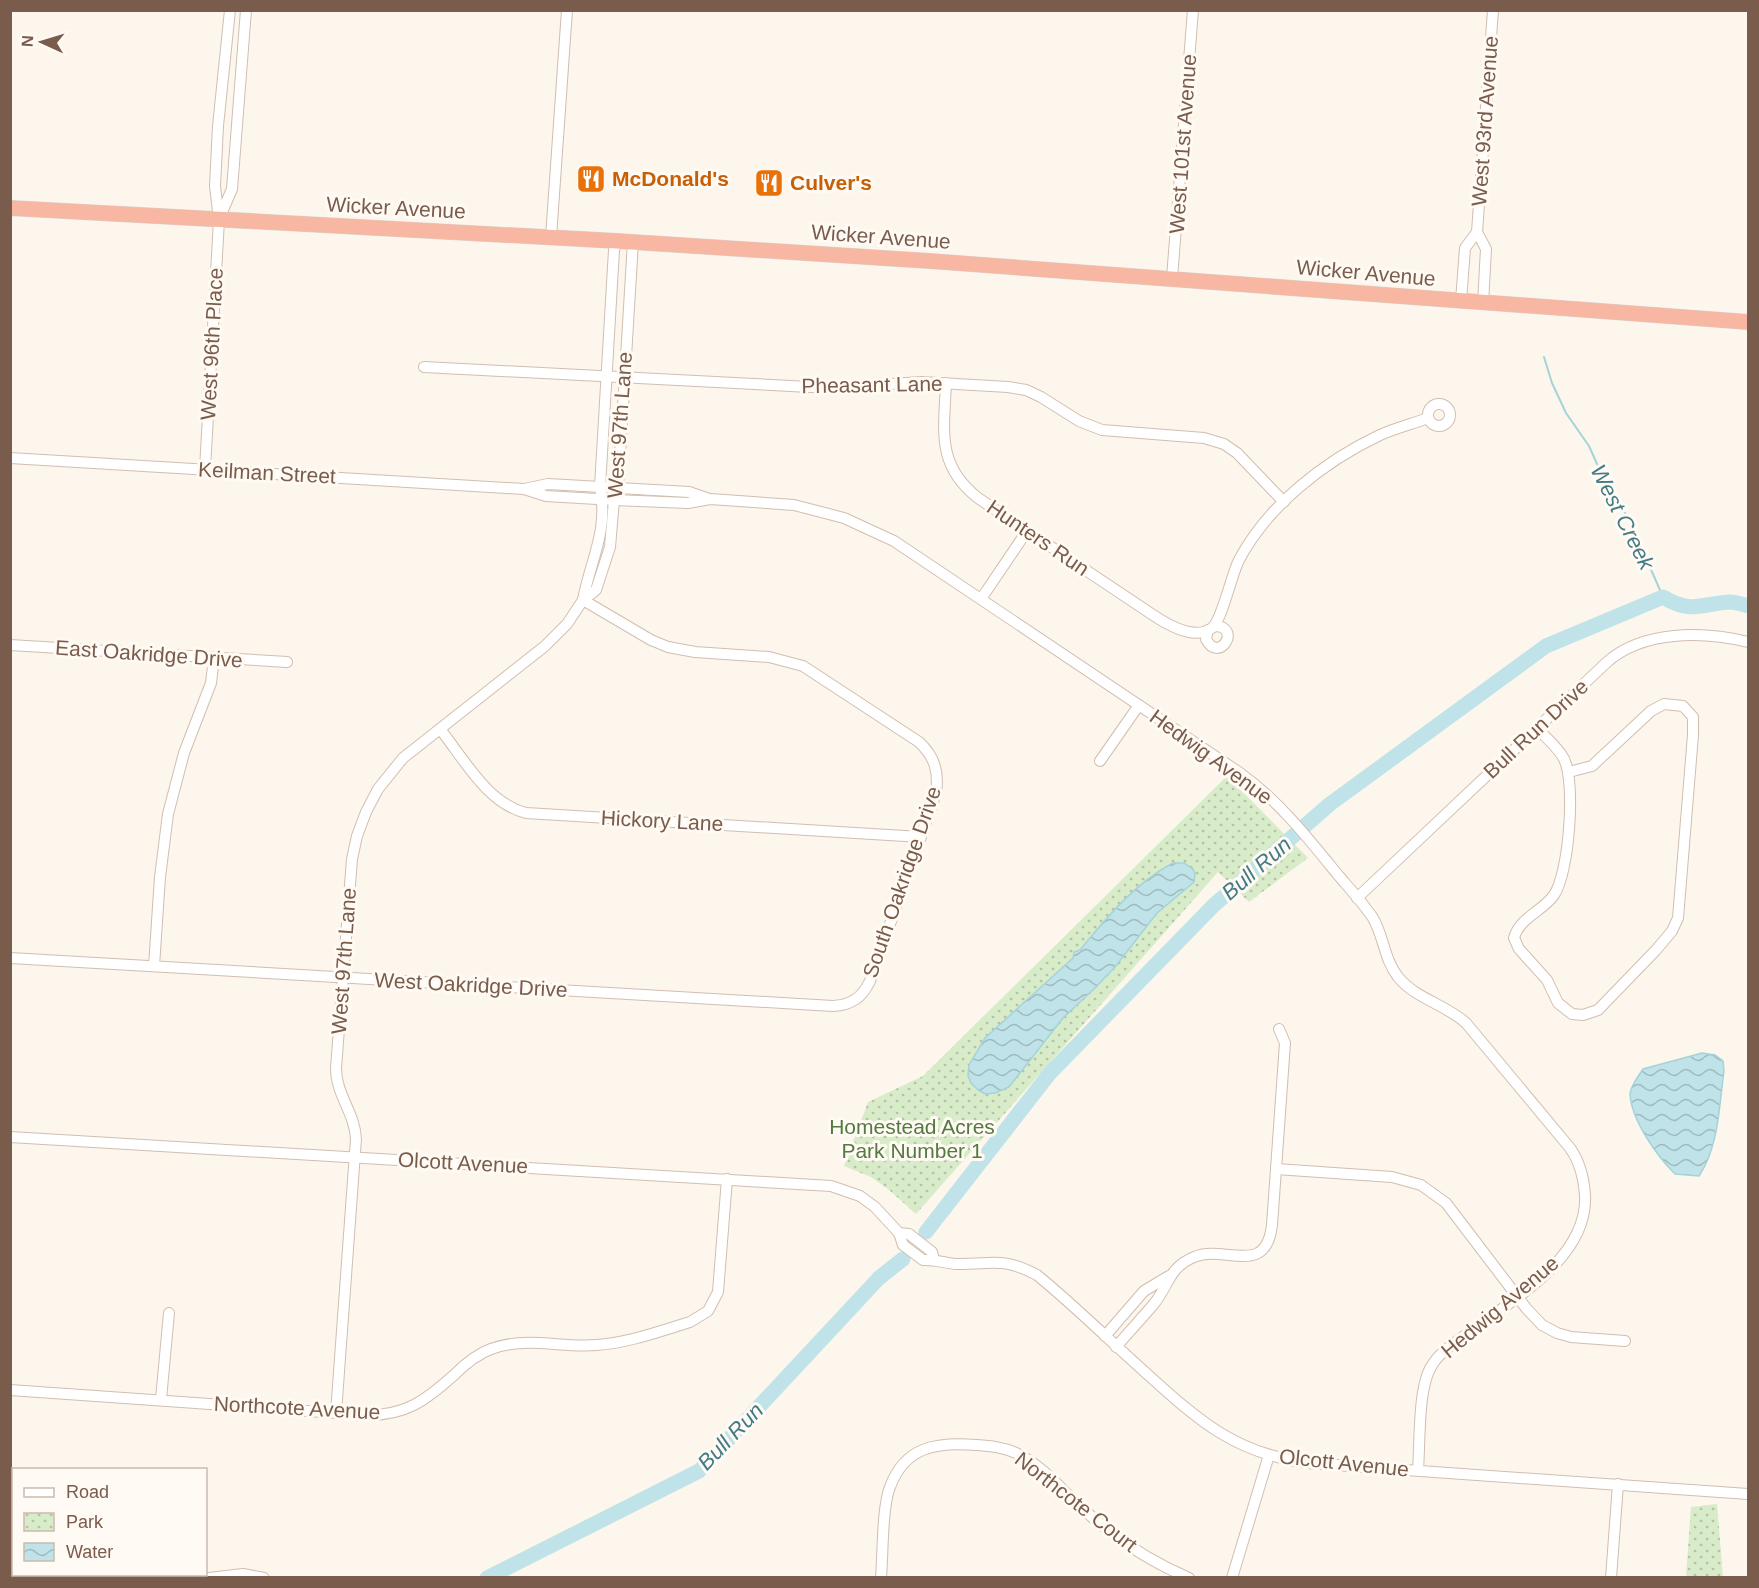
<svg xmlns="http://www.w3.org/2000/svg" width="1759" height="1588" font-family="Arial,sans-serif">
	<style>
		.park { fill: url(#park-dots) }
		.water { fill: url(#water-waves); stroke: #a5d3da; stroke-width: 1.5 }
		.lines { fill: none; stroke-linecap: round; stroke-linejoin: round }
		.stream { stroke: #a5d3da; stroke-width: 2 }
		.river { stroke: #bfe3e8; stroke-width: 15 }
		.minor-casing { stroke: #d1beb0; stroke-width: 12 }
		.highway-casing { stroke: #dad1cd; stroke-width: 16 }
		.minor { stroke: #fff; stroke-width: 10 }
		.highway { stroke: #f7b7a3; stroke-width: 15 }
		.labels { text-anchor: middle; stroke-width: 6; stroke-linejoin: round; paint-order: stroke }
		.street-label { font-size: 21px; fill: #7a5c4d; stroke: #fffaf3 }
		.food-label { font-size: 21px; font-weight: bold; fill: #c56008; stroke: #fffaf3; text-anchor: start }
		.park-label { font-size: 21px; fill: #537a41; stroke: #fffaf3 }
		.water-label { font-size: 22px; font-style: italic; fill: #437c86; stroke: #fffaf3 }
	</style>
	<defs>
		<pattern id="park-dots" width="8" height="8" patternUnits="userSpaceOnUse" patternTransform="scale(1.5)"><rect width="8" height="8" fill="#d8ecc9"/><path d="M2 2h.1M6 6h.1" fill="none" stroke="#b4c2a5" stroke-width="1.8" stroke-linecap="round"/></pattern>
		<pattern id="water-waves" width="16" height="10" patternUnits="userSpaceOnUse" patternTransform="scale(1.5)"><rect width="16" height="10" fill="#bfe3e8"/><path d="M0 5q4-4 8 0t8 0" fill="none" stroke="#a0bbbe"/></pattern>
	</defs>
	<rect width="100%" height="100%" fill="#fdf6ec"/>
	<g class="park">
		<path d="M1227 776 1308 858 1249 902 1218 872 916 1214 888 1189 871 1177 844 1166 868 1102 923 1076Z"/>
		<path d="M1717 1504 1723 1577H1686L1691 1507Z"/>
	</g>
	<g class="water">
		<path d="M1173 863H1184L1193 869 1195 874 1194 882 1157 913 1115 967 1096 987 1063 1018 1009 1087 995 1093 985 1094 978 1090 971 1083 968 1075 969 1065 985 1038 1073 958 1074 952 1080 950C1107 917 1135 883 1173 863Z"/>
		<path d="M1702 1053 1715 1055 1723 1061 1724 1071C1719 1106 1719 1146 1699 1176L1675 1174C1657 1156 1632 1121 1630 1095 1630 1086 1638 1077 1643 1069Z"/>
	</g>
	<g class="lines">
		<path class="stream" d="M1544 357 1552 383 1566 413 1589 446 1606 484 1629 519 1663 597"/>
		<g class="river">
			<path d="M926 1232 1050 1073 1214 905 1330 804 1546 646 1663 597C1691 614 1700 604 1729 602 1735 602 1742 604 1748 606"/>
			<path d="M487 1578 699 1471 879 1278 903 1259"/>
		</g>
		<g class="minor-casing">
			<g id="minor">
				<path d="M219 219 232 189 246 10"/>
				<path d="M1477 232 1486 249 1483 303"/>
				<path d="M551 237 567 10"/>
				<path d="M1172 278 1193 10"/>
				<path d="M1461 301 1465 248 1477 232 1493 10"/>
				<path d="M424 367 810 387H843L922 382 1008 387 1026 390 1041 397 1079 421 1102 430 1204 438 1224 444 1237 453 1284 502"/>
				<path d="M946 383C944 431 936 465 978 498L1153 615C1168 625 1195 641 1212 628 1222 620 1231 576 1239 560 1268 505 1325 461 1380 435 1396 428 1412 424 1428 418"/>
				<circle cx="1439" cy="415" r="11"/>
				<path d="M10 458 524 489 548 484 689 492 709 499"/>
				<path d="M205 469 219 220 215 186 218 126 230 10"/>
				<path d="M524 489 546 496 614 500 688 503 710 499 794 505 844 518 894 541 1240 773C1279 801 1308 838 1338 875 1350 889 1363 903 1373 918 1384 937 1384 959 1398 977 1416 999 1445 1004 1466 1023L1570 1148C1580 1162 1584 1179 1585 1196 1588 1258 1511 1301 1468 1333 1455 1343 1439 1352 1431 1367 1418 1388 1420 1444 1418 1470"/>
				<path d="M981 599 1027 531"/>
				<path d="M583 600C590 561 609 531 600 487L614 250 617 241"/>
				<path d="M1208 630 1206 639C1219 665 1243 626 1214 626"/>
				<path d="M10 645 287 662"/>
				<path d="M1537 728C1546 738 1558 747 1564 759 1576 783 1569 873 1554 895 1543 911 1519 918 1514 938L1519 949 1547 980 1558 1003 1572 1014 1583 1015 1598 1010 1656 950 1672 931 1678 918 1693 735V717L1683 706 1664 704 1651 711 1592 766 1569 772"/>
				<path d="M440 729C464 759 487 803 526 813L921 837"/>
				<path d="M1100 761 1139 705"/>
				<path d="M1357 898 1606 663C1642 630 1703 631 1748 642"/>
				<path d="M10 958 833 1006C851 1005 862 998 870 981L936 793C939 772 935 757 919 742L803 666 769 657 695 652 668 647 651 640 583 600"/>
				<path d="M154 966 160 877 168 814 184 753 211 683 214 658"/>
				<path d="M10 1137 831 1186 860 1196 875 1207 899 1233 903 1245 923 1260C934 1259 944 1263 955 1264 992 1265 1001 1256 1037 1275 1075 1306 1110 1341 1146 1373 1198 1420 1234 1453 1307 1463L1748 1494"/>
				<path d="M1276 1169 1392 1177 1421 1185 1446 1203 1526 1308 1542 1325 1557 1333 1571 1337 1625 1341"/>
				<path d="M899 1233 909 1234 932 1252 934 1259"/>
				<path d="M1105 1336 1144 1291 1169 1276"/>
				<path d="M1116 1347C1128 1333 1141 1319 1153 1305 1169 1286 1168 1268 1194 1257 1225 1244 1266 1278 1272 1225L1285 1043 1279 1029"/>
				<path d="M10 1390 365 1415C405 1416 425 1401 454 1375 465 1364 477 1354 491 1349 526 1336 561 1348 596 1345 628 1343 660 1331 690 1322L708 1311 718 1292 727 1179"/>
				<path d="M161 1399 169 1313"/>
				<path d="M336 1413 356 1139C355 1113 336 1095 336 1068L352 859 357 836 366 812 378 789 403 758 545 646 567 624 583 600 596 590 610 547 614 500 618 488 633 242"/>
				<path d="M209 1578 243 1574 264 1578"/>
				<path d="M881 1578C883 1554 882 1507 890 1487 905 1446 937 1442 976 1445 989 1446 1003 1447 1016 1453 1042 1465 1061 1489 1082 1508 1113 1537 1149 1561 1189 1578"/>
				<path d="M1232 1578 1269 1455"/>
				<path d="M1611 1578 1618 1484"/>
			</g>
		</g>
		<g class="highway-casing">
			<path id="highway" d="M10 208 617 241 930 261 1748 322"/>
		</g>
		<use href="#minor" class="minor"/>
		<use href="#highway" class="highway"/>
	</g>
	<defs>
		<g id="restaurant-square" transform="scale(1.5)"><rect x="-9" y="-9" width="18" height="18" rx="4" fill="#e8710a" stroke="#fffaf3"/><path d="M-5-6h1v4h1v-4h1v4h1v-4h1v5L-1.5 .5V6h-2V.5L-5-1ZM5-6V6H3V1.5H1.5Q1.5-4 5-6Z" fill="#fff"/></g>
	</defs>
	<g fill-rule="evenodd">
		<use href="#restaurant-square" x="591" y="179"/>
		<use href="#restaurant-square" x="769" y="183"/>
	</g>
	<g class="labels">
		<g class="street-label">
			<text transform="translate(1485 121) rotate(-86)" y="7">West 93rd Avenue</text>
			<text transform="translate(1183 144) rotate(-86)" y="7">West 101st Avenue</text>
			<text transform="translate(396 208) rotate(3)" y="7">Wicker Avenue</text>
			<text transform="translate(881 237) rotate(4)" y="7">Wicker Avenue</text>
			<text transform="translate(1366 273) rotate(5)" y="7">Wicker Avenue</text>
			<text transform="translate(212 344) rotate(-87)" y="7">West 96th Place</text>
			<text transform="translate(872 385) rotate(-1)" y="7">Pheasant Lane</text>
			<text transform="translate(620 425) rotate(-86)" y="7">West 97th Lane</text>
			<text transform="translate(267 473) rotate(3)" y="7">Keilman Street</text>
			<text transform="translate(1038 538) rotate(34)" y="7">Hunters Run</text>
			<text transform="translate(149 654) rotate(4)" y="7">East Oakridge Drive</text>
			<text transform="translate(1536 729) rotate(-43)" y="7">Bull Run Drive</text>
			<text transform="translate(1211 757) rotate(36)" y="7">Hedwig Avenue</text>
			<text transform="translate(662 821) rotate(3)" y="7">Hickory Lane</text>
			<text transform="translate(902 882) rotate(-71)" y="7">South Oakridge Drive</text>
			<text transform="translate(344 961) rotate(-86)" y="7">West 97th Lane</text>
			<text transform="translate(471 985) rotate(3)" y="7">West Oakridge Drive</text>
			<text transform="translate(463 1163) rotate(3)" y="7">Olcott Avenue</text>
			<text transform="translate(1500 1307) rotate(-40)" y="7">Hedwig Avenue</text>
			<text transform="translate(297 1408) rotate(3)" y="7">Northcote Avenue</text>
			<text transform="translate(1344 1463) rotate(6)" y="7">Olcott Avenue</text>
			<text transform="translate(1076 1502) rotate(38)" y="7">Northcote Court</text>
		</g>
		<g class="food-label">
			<text x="612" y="186">McDonald's</text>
			<text x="790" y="190">Culver's</text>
		</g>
		<g class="park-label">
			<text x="912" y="1134">Homestead Acres<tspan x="912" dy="24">Park Number 1</tspan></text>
		</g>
		<g class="water-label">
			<text transform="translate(1623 517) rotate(63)" y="8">West Creek</text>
			<text transform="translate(1256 868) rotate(-41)" y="8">Bull Run</text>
			<text transform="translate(730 1436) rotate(-46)" y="8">Bull Run</text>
		</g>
	</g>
	<rect width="1759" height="1588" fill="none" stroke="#7a5c4d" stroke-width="24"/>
	<rect x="12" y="1468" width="195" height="108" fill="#fffaf3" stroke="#cabbb1" stroke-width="1.5"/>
	<rect x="24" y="1488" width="30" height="9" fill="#ffffff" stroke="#cabbb1" stroke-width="1.5"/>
	<text x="66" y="1498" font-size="18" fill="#7a5c4d">Road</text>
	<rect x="24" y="1513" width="30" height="18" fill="url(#park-dots)" stroke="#cabbb1" stroke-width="1.5"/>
	<text x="66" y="1528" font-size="18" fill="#7a5c4d">Park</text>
	<rect x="24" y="1543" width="30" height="18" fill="url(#water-waves)" stroke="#cabbb1" stroke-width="1.5"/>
	<text x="66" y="1558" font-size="18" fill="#7a5c4d">Water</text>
	<g transform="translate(42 42) rotate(274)" stroke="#fffaf3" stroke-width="4.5" paint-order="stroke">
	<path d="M0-4.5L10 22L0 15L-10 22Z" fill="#7a5c4d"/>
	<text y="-9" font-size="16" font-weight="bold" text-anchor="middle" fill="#7a5c4d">N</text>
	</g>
</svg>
